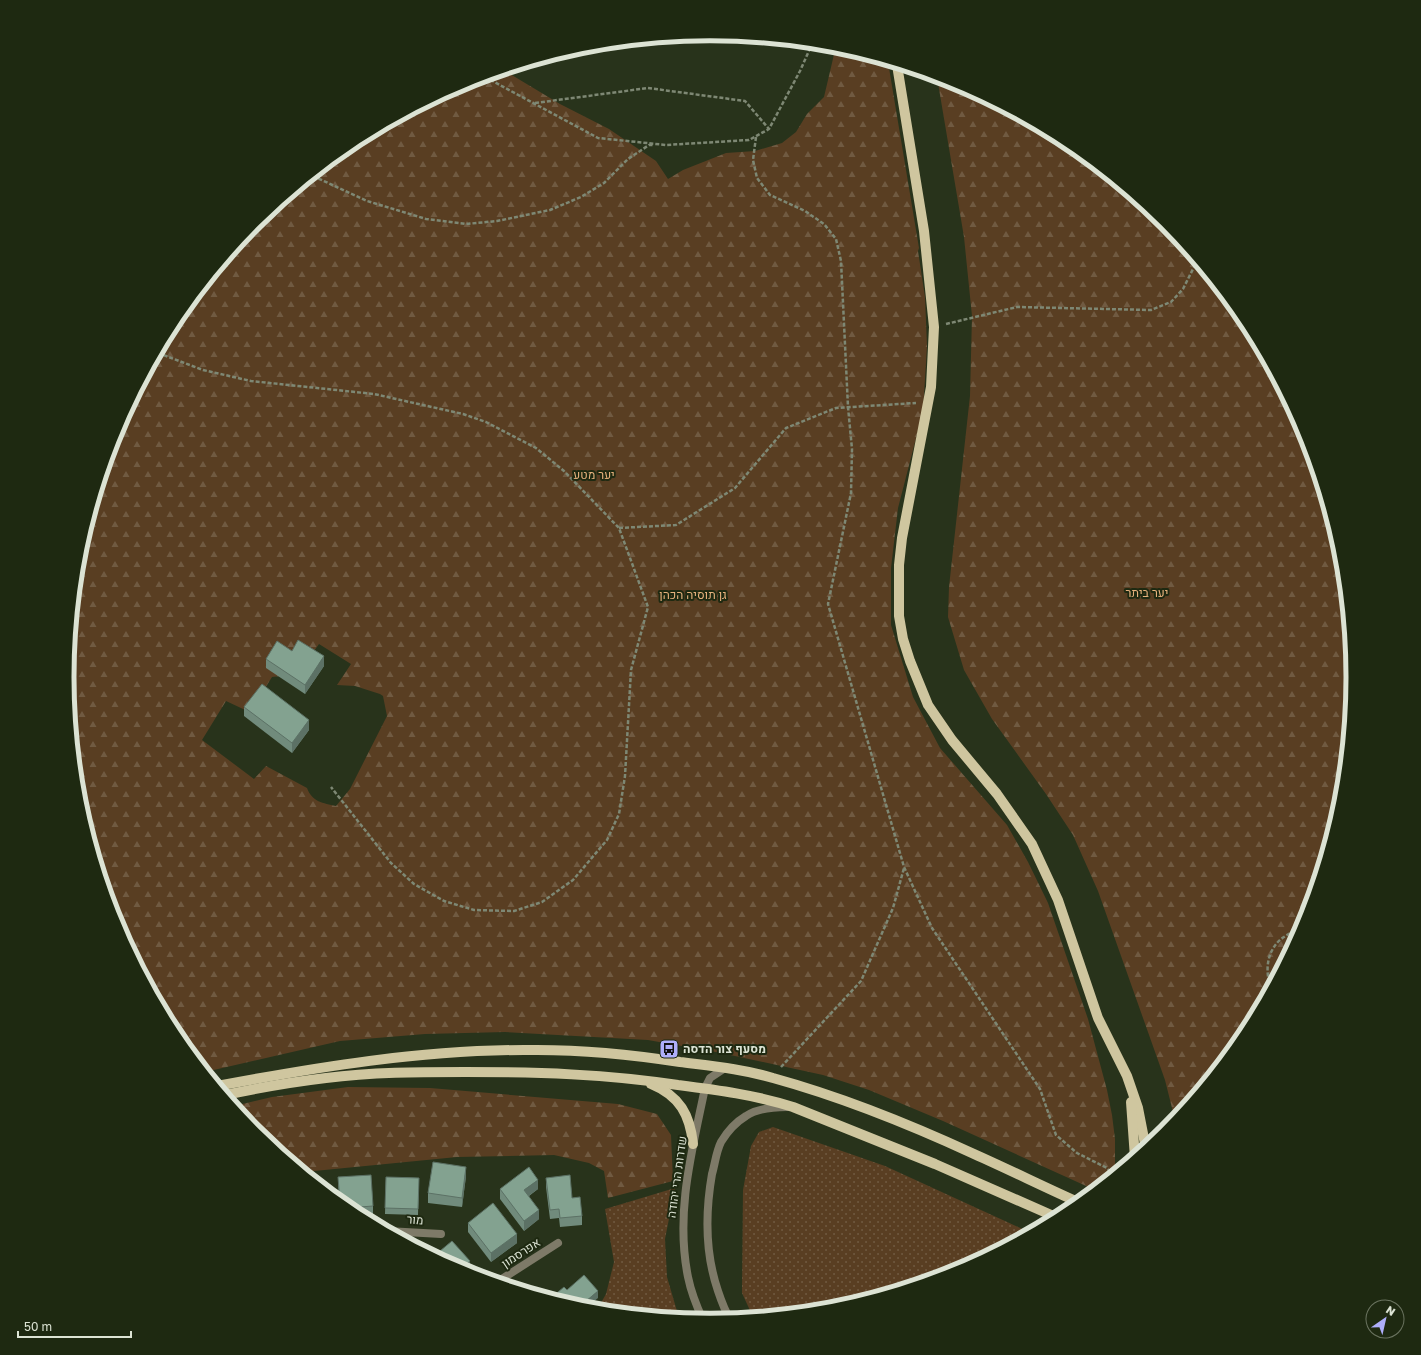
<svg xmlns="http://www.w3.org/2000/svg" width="1421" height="1355" font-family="'Golos Text',Heebo,sans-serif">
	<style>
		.green { fill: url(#green-dots) }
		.forest { fill: url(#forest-firs); fill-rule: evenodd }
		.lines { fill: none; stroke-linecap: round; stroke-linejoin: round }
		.path { stroke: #7e8874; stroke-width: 2.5; stroke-dasharray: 4 2; stroke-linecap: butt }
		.minor { stroke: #7e7a68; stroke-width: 8 }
		.tertiary { stroke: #7e7a68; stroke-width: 8 }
		.primary { stroke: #cfc69f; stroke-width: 10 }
		.wall { fill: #718b7c }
		.shaded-wall { fill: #5c7165 }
		.building { fill: #83a290; stroke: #5c7165 }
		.labels { text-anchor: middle; stroke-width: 4; stroke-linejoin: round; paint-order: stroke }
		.park-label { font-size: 12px; fill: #e7b27d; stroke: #1e2911 }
		.poi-label { font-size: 12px; font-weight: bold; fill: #dce3d4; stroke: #1e2911; text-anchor: start }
		.street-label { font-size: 12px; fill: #dce3d4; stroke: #1e2911 }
		.rim { fill: none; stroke: #dce3d4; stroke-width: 5 }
	</style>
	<defs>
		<pattern id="green-dots" width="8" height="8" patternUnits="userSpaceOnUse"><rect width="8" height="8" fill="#593e22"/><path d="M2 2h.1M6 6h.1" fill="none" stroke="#705a41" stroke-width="1.8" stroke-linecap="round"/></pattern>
		<pattern id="forest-firs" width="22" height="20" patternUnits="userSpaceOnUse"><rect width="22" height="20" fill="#593e22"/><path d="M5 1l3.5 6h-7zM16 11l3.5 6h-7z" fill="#705a41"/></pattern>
	</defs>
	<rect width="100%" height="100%" fill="#28331b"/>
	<g class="green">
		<path d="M773 1127 885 1166 1031 1233 957 1272 836 1309 753 1317 742 1293 743 1190 751 1146 759 1132Z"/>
		<path d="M675 1188 665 1239 667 1277 679 1318 597 1310 606 1294 614 1262 605 1209Z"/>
	</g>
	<g class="forest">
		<path d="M836 46 888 62 919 248 918 251 925 297 927 346 924 395 923 411 898 508 891 568V625L913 697 940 748 1007 825 1028 862 1048 903 1088 1019 1107 1090 1112 1115 1115 1139V1170L1112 1177 1095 1190 943 1121 869 1090 823 1075 721 1053 648 1040 505 1032 425 1034 340 1041 205 1072 175 1035 116 924 79 803 67 677 79 552 116 431 176 320 256 222 353 142 464 83 505 71 560 104 609 129 656 161 668 179 683 170 726 153 755 151 782 143 796 132 807 114 824 97ZM319 644 351 664 337 685 355 686 380 694 383 696 387 716 350 789 336 806C323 803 312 802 307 788L266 766 254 779 202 740 226 701 260 717 262 693 272 677 290 675 296 676Z"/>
		<path d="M937 77 957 83 1068 143 1166 223 1246 320 1305 431 1342 552 1354 678 1342 803 1305 924 1295 943 1287 951V958L1245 1035 1175 1120 1165 1080 1098 891 1073 835 1046 794 992 719 964 670 948 617 949 587 970 396 972 316 964 237Z"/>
		<path d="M348 1087 430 1088 618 1104 657 1114 671 1135 673 1181 608 1198 604 1171 589 1163 554 1155 457 1157 304 1172 255 1132 234 1106 272 1097Z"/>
	</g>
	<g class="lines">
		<g class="path">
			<path d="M485 77 598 138 666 145 749 140 769 129 800 71 812 44"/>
			<path d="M535 103 648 88 745 101 769 129"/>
			<path d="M756 137 753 160 757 178 770 195 805 211 824 224 836 239 841 261 848 407 852 449 851 493 828 604 904 867 932 928 1040 1089 1056 1135 1077 1153 1107 1168 1113 1176"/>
			<path d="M313 176 367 201 426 219 466 224 497 221 550 210 581 197 604 183 628 159 649 145H653"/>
			<path d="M946 324 1017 307 1151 310 1171 302 1183 289 1197 261"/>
			<path d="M158 353 203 370 251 381 374 394 463 414 486 422 536 448 564 471 619 528 648 607 631 670 625 776 619 814 607 840 573 880 542 902 514 911 474 910 444 901 414 884 391 863 331 787"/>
			<path d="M619 528 676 525 735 488 786 428 836 408 916 403"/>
			<path d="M1271 988C1265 972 1266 952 1281 939 1288 934 1297 929 1305 925"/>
			<path d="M781 1067 861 981 893 908 904 868"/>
		</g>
		<g class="minor">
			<path d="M387 1231 441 1234"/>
			<path d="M497 1282 558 1243"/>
		</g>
		<g class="tertiary">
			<path d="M730 1319C725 1311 721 1300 718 1291 705 1253 705 1214 712 1174 715 1164 716 1152 721 1142 727 1132 736 1122 746 1116 758 1108 773 1107 787 1107"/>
			<path d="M703 1320C697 1307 691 1292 688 1277 675 1213 692 1151 705 1088L710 1078 725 1068"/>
		</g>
		<g class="primary">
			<path d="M897 65 924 231 934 327 931 387 902 538 899 565V616L903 639 910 661 928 705 952 740 997 794 1032 844 1058 900 1098 1018 1127 1076 1138 1108 1146 1149"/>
			<path d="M651 1084C680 1096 690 1115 693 1144"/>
			<path d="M217 1086C318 1067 421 1050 524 1050 577 1049 629 1054 680 1062 711 1066 743 1069 773 1078 842 1097 909 1124 974 1154 1010 1170 1044 1187 1080 1203"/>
			<path d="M225 1095C258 1088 292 1082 326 1078 372 1072 418 1072 465 1072 536 1072 607 1074 678 1085 717 1090 756 1095 793 1107L935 1164 1058 1218"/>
			<path d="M1131 1102 1135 1158"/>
		</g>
	</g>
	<g class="wall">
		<path d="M292 651 324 666 305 694 266 668V659Z"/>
		<path d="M244 707 309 730 292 753 244 716Z"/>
		<path d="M466 1176 462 1207 428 1203V1193Z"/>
		<path d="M338 1177 373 1206V1216H360L353 1212 339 1201Z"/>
		<path d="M386 1177 419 1178 418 1215 385 1214Z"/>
		<path d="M546 1178 572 1198 582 1216V1225L560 1227 559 1218 550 1219 546 1187Z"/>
		<path d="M500 1189H538L529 1196 539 1219 524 1231 500 1199Z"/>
		<path d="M468 1223 517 1243 491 1262 468 1232Z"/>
	</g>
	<g class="shaded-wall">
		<path d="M324 656V666L305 694V685Z"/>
		<path d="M309 720V730L292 753V743Z"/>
		<path d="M466 1167V1176L462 1207V1198Z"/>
		<path d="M538 1180V1189L524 1199V1190Z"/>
		<path d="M539 1210V1219L524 1231V1221Z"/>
		<path d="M517 1234V1243L491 1262V1253Z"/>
		<path d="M470 1261V1271L467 1273 460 1270Z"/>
		<path d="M598 1291V1298L585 1309 579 1307Z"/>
	</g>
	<g class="building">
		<path d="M298 640 324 656 305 685 266 659 277 641 292 651Z"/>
		<path d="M262 684 309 720 292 743 244 707Z"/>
		<path d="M433 1162 466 1167 462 1198 428 1193Z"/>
		<path d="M529 1167 538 1180 524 1190 539 1210 524 1221 500 1189Z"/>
		<path d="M371 1175 373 1206 347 1208 340 1202 338 1177Z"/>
		<path d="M570 1175 572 1198 580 1197 582 1216 560 1218 559 1209 550 1210 546 1178Z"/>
		<path d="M386 1177 419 1178 418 1209 385 1208Z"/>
		<path d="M325 1182 326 1190 317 1183Z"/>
		<path d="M493 1203 517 1234 491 1253 468 1223Z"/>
		<path d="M452 1241 470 1261 460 1270 434 1256Z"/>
		<path d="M584 1275 598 1291 579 1307 554 1299 552 1297 564 1287 567 1290Z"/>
	</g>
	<defs>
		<g id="bus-square" transform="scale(1)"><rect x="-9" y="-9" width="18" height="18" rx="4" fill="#aeaefa" stroke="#1e2911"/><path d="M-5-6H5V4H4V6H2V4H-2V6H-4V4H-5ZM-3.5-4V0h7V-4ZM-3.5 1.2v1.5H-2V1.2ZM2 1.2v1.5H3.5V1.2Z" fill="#111"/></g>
	</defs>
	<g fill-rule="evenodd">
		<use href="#bus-square" x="669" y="1049"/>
	</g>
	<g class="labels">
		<g class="park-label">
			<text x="594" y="479">יער מטע</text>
			<text x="1147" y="597">יער ביתר</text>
			<text x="693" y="599">גן תוסיה הכהן</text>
		</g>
		<g class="poi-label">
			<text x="683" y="1053">מסעף צור הדסה</text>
		</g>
		<g class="street-label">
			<text transform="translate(677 1177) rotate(-82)" y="4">שדרות הרי יהודה</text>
			<text transform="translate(415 1220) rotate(5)" y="4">מור</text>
			<text transform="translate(521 1253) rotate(-33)" y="4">אפרסמון</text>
		</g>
	</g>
	<path d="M0 0H1421V1355H0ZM74 677a636 636 0 1 1 1272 0a636 636 0 1 1-1272 0Z" fill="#1e2911" fill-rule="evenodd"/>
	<path class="rim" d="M74 677a636 636 0 1 1 1272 0a636 636 0 1 1-1272 0Z"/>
	<g transform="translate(1385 1319) rotate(34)"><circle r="19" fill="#1e2911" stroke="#6a735f"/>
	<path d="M0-3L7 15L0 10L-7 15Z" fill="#aeaefa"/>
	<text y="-6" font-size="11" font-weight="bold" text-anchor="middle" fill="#dce3d4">N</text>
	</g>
	<path d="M18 1331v6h113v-6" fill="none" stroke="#dce3d4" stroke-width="2"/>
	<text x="24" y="1331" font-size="12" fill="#dce3d4" stroke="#1e2911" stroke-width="3" paint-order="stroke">50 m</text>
</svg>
